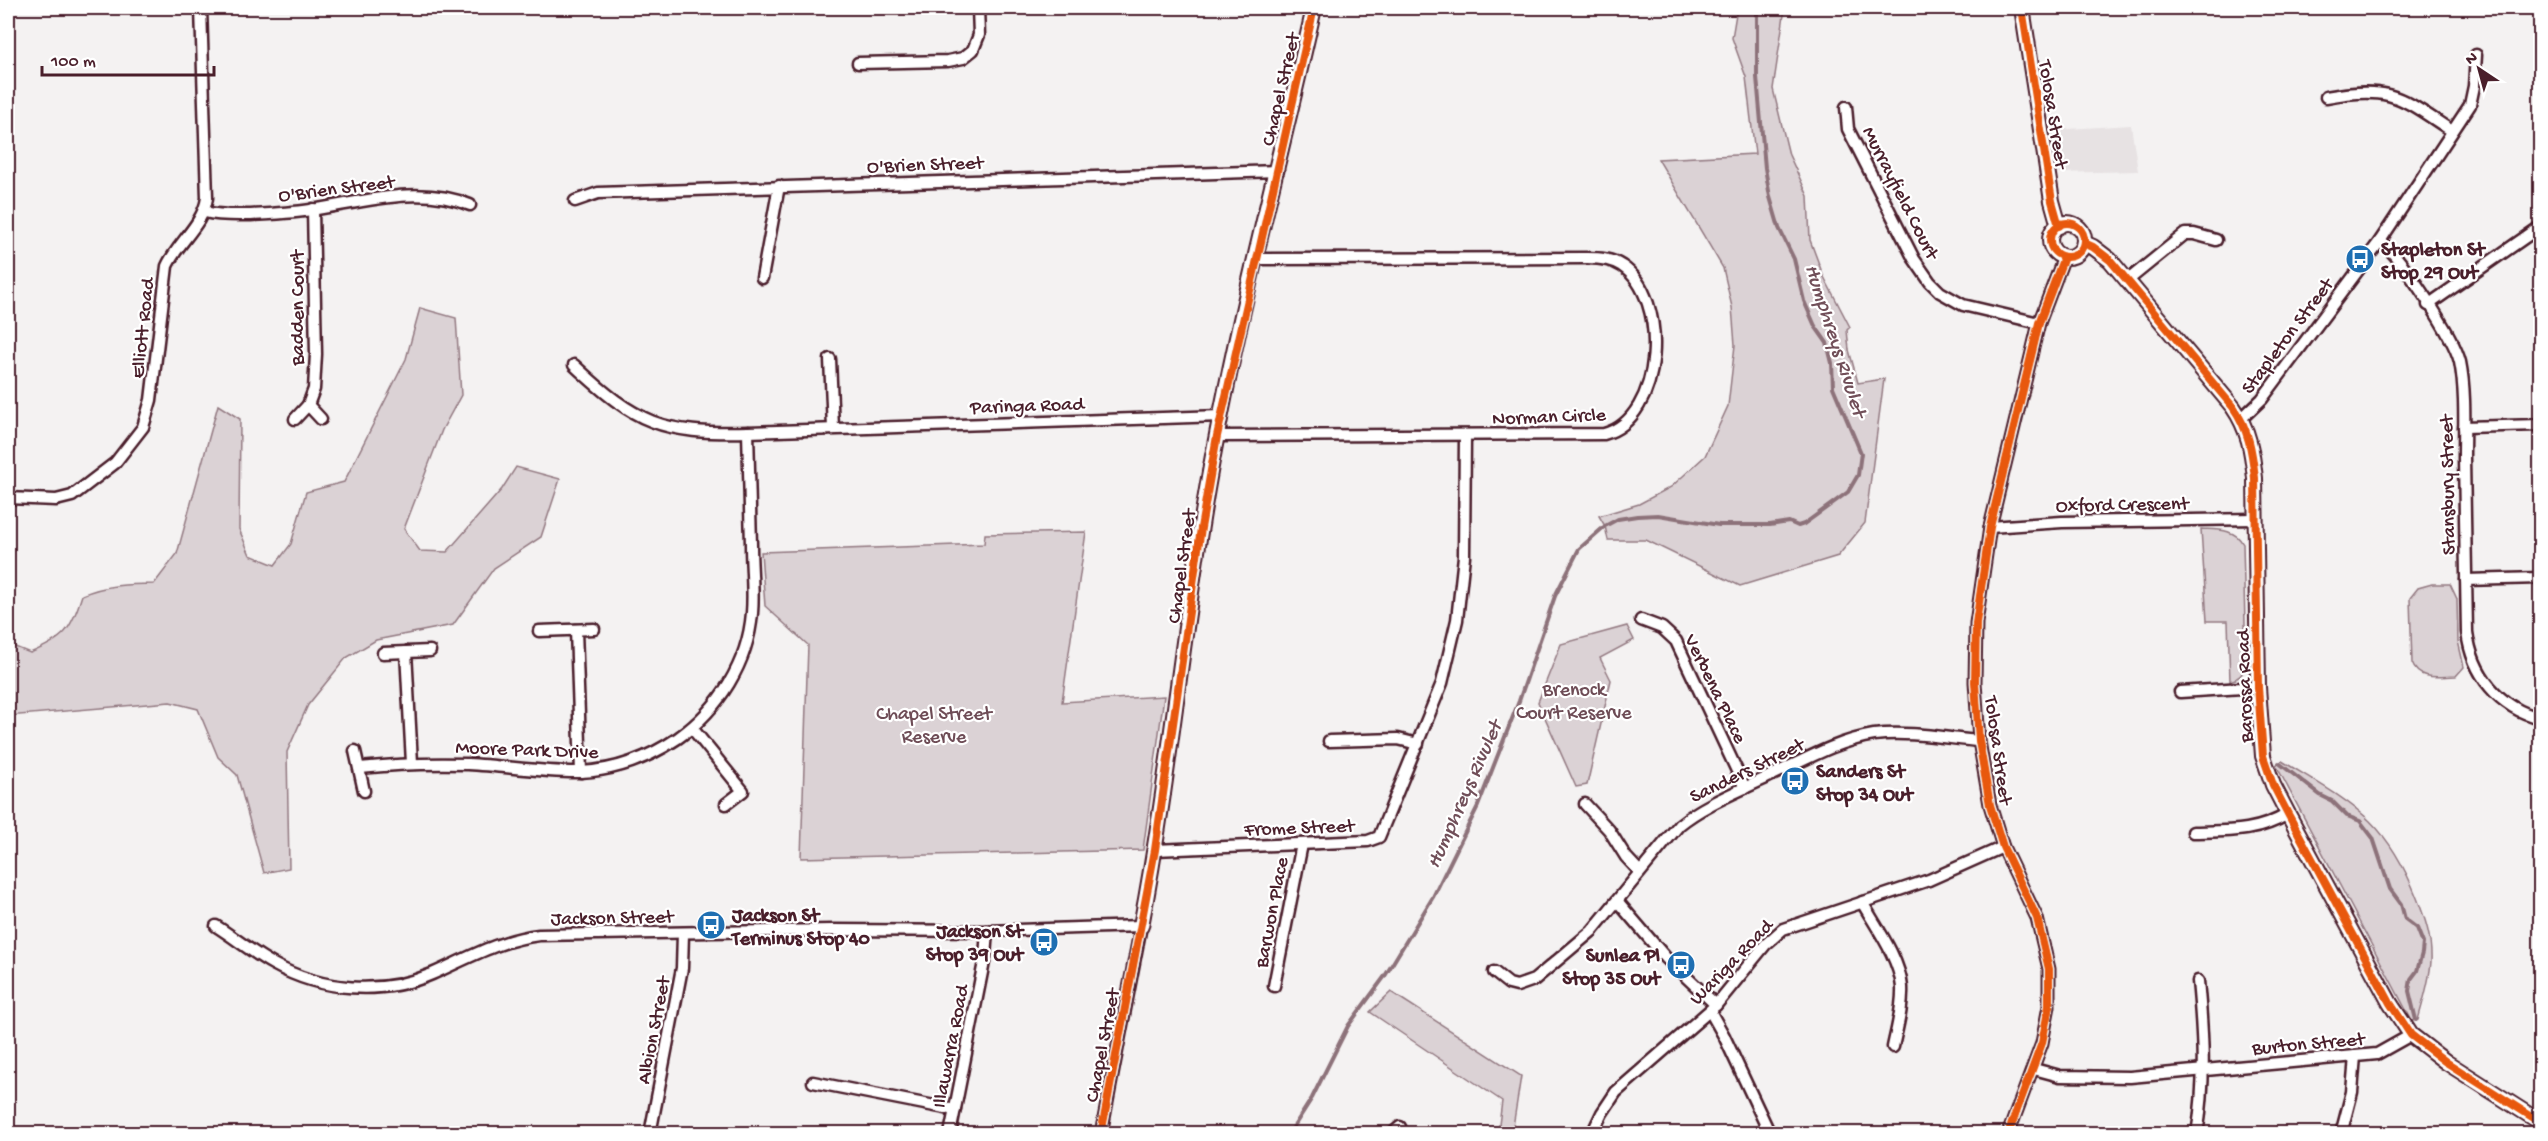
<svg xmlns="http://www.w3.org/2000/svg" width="2548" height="1141" font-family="'Gochi Hand',sans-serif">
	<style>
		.built { fill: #e7e2e3 }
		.green { fill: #dbd2d5; stroke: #927880; stroke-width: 1.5 }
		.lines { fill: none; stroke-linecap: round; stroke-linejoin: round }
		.stream { stroke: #8d727a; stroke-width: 4 }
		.minor-casing { stroke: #4a1f2b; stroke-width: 15 }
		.tertiary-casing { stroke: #4a1f2b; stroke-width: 18 }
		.minor { stroke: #fff; stroke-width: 10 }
		.tertiary { stroke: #fff; stroke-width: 14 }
		.cycleway-casing { stroke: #fff; stroke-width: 11 }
		.cycleway { stroke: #e8590c; stroke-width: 8 }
		.labels { text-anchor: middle; stroke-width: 4.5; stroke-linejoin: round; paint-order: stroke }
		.street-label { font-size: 20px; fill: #4a1f2b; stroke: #fff }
		.poi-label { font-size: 20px; font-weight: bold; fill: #4a1f2b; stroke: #fff; text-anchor: start }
		.park-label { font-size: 20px; fill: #6e4c56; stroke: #fff }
		.water-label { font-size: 21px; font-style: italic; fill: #714f59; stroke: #fff }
	</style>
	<rect width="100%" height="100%" fill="#f4f2f2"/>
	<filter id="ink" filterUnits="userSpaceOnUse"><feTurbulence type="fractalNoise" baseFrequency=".0167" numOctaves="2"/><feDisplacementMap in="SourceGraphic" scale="12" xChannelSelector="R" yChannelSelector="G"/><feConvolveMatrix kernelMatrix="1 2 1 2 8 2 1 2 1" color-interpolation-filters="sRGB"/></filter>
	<g filter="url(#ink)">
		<path class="built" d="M2131 125 2138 171 2058 173 2052 130Z"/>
		<g class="green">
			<path d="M1737 8H1785L1773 89 1789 155 1808 196 1810 240 1823 275 1850 327 1847 330 1849 350 1858 383 1884 379 1865 523 1838 556 1740 586 1646 540H1608L1605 526 1599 516 1639 504 1671 487 1705 456 1728 406 1735 345 1732 307 1723 268 1658 159 1755 154 1746 77 1732 38Z"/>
			<path d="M420 308 456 318 461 395 442 430 404 529 420 551 447 552 502 489 516 467 560 479 541 537 494 568 453 625 376 640 346 658 308 705 287 752 289 868 264 873 237 775 218 757 198 709 170 702 8 716V644L30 653C64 639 71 631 82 595 106 585 128 584 154 584L177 554 218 405 240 419 239 529 250 555 275 565 291 544 306 492 344 482 406 359Z"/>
			<path d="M2201 529C2216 530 2235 528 2243 544L2246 665C2244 674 2238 679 2230 681L2228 621H2207Z"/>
			<path d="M1086 532 1062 702 1164 696 1143 850 801 858 808 645 765 606 761 552 984 544 985 534Z"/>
			<path d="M2432 584H2450L2457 599 2458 641 2464 667 2456 676C2440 676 2419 682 2412 663L2410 598 2418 588Z"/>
			<path d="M1627 626 1634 640 1600 658 1611 680 1587 785 1576 787 1538 702 1561 644Z"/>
			<path d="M2282 761C2352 804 2385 817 2417 898 2425 918 2432 938 2431 961 2430 980 2423 1001 2418 1020L2412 1021 2276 765Z"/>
			<path d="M1391 992 1521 1076 1512 1133H1498L1502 1101 1370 1012Z"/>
		</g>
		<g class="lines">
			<g class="stream">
				<path d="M2279 763 2320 795 2332 801 2347 816 2360 821 2373 838 2390 889 2401 904 2405 919 2417 928 2423 943 2422 953 2417 971 2411 979 2409 991 2416 1020"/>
				<path d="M1289 1134 1312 1098 1348 1026 1385 976 1433 897 1478 806 1519 701 1555 596 1579 549 1605 526 1618 519 1637 516 1658 515 1719 525H1770L1789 522 1798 526 1804 524 1848 492 1858 475 1861 453 1833 387 1832 363 1827 343 1815 326 1804 301 1794 259 1779 228 1770 197 1765 168 1757 77V8"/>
			</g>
			<g class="minor-casing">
				<g id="minor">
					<path d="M858 63 948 61 963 58 973 50 979 35 978 8"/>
					<path d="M2326 97C2391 85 2400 97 2452 131"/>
					<path d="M1846 107 1848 129 1914 259 1930 282 1940 292 1963 305 2039 323"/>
					<path d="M575 201 598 193 1278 171"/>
					<path d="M205 212C220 216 235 215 251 215 271 214 291 213 311 210 363 202 420 184 470 205"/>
					<path d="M2380 241C2401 256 2454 337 2460 362 2466 391 2464 429 2464 458 2465 516 2466 574 2467 632 2472 674 2499 708 2540 718"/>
					<path d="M762 278 779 186"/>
					<path d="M2127 281 2185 234H2194L2216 240"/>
					<path d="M2428 305 2540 227"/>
					<path d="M830 359 833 428"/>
					<path d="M574 365C637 424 661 434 748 432L1221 416"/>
					<path d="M308 405 321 419"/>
					<path d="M295 419 308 405 314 389 316 354 313 209"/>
					<path d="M2241 419 2262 399 2380 241 2470 105 2474 86 2476 55"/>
					<path d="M2464 427 2540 425"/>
					<path d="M1217 436 1604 434C1664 418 1670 298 1622 266 1612 259 1600 258 1587 258L1257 259"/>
					<path d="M8 498 56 500 72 496 115 463 143 427 151 400 167 266C178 242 203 225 207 198L201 8"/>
					<path d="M1990 527 2062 522 2256 519"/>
					<path d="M2466 580 2540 578"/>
					<path d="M1641 620 1662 628 1676 641 1745 788"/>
					<path d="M576 630 581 772"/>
					<path d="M539 631 594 629"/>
					<path d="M406 652 412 763"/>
					<path d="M383 653 430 651"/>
					<path d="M2180 692 2258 687"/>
					<path d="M692 728 743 791 726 804"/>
					<path d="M1329 741 1398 739 1418 744"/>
					<path d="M355 751 364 791"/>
					<path d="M360 768C396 764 432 763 468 764 506 766 544 773 581 772 617 770 649 758 678 738 719 709 748 663 752 613 754 591 751 568 751 545 750 507 749 470 748 432"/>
					<path d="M1585 804 1609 830 1626 857 1639 871"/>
					<path d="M2193 832C2228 831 2256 833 2288 814"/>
					<path d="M1155 850 1368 841 1379 837 1442 683 1457 620 1464 556 1465 436"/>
					<path d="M1618 902 1666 958 1716 1005"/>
					<path d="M1862 902C1876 927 1899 957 1902 987 1903 1007 1897 1028 1893 1047"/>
					<path d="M216 926C235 938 253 953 273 964 321 991 381 996 432 974 468 958 499 940 539 935L833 930 987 931 1141 926 1101 1134"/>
					<path d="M1494 972 1509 984 1517 986 1534 980 1592 931 1679 825C1705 804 1737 792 1768 777 1801 762 1836 741 1874 735 1908 731 1945 738 1979 741"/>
					<path d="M1274 986 1302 844"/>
					<path d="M1710 1011 1724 1036 1770 1134"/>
					<path d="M2034 1069 2060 1076 2130 1077 2377 1054 2411 1035"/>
					<path d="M813 1082 955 1110"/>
					<path d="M650 1134 682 968 683 933"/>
					<path d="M950 1134 985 957 987 931"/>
					<path d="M1392 1134 1400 1127"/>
					<path d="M1592 1134 1602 1113 1616 1092 1716 1005 1765 945 1783 929 1929 880 2003 847"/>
					<path d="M2008 1134 2042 1043 2049 1006V969L2037 918 2003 847 1990 805 1979 741 1975 682 1976 623 1990 527 2039 323 2064 257"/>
					<path d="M2197 1134C2206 1082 2203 1033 2198 981"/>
					<path d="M2341 1134 2352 1092 2355 1056"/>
				</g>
			</g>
			<g class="tertiary-casing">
				<g id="tertiary">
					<path d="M2022 8 2052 201 2059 226"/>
					<circle cx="2067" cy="240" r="17"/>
					<path d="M2084 243 2093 247 2110 260 2233 407C2249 430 2252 451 2255 478L2258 687 2263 756 2273 785 2288 814 2390 1003 2411 1035 2446 1062 2540 1122"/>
					<path d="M1141 926C1169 780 1182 634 1207 489 1235 327 1278 168 1314 8"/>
				</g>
			</g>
			<use href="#minor" class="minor"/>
			<use href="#tertiary" class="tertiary"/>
			<g class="cycleway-casing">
				<g id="cycleway">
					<path d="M2022 8 2052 201 2059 226"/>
					<circle cx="2067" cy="240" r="17"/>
					<path d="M2084 243 2093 247 2110 260 2233 407C2249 430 2252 451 2255 478L2258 687 2263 756 2273 785 2288 814 2390 1003 2411 1035 2446 1062 2540 1122"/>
					<path d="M1101 1134 1155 850 1201 528 1217 436 1314 8"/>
					<path d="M2008 1134 2042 1043 2049 1006V969L2037 918 2003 847 1990 805 1979 741 1975 682 1976 623 1990 527 2039 323 2064 257"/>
				</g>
			</g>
			<use href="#cycleway" class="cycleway"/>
		</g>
	</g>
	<defs>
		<g id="bus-disc" transform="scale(1.5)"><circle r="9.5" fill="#1f6fb2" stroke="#fff"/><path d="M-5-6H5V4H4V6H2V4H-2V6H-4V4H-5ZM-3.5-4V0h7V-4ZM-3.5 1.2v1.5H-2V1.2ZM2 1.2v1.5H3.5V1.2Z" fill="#fff"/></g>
	</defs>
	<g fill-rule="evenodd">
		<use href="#bus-disc" x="2360" y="259"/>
		<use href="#bus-disc" x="1795" y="781"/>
		<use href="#bus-disc" x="711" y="925"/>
		<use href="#bus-disc" x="1044" y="942"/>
		<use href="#bus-disc" x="1681" y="965"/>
	</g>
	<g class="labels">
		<g class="street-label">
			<text transform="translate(1279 89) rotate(-77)" y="7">Chapel Street</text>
			<text transform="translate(2055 114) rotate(81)" y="7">Tolosa Street</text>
			<text transform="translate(925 163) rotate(-2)" y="7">O'Brien Street</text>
			<text transform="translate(336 187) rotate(-7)" y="7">O'Brien Street</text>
			<text transform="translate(1902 192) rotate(63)" y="7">Murrayfield Court</text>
			<text transform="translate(296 308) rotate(-90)" y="7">Badden Court</text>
			<text transform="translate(141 328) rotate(-84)" y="7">Elliott Road</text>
			<text transform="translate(2286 335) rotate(-53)" y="7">Stapleton Street</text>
			<text transform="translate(1027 404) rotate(-2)" y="7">Paringa Road</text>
			<text transform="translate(1549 415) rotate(-2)" y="7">Norman Circle</text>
			<text transform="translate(2446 485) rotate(-91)" y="7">Stansbury Street</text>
			<text transform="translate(2122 503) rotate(-1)" y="7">Oxford Crescent</text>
			<text transform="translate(1180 566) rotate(-82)" y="7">Chapel Street</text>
			<text transform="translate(2243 686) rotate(-92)" y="7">Barossa Road</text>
			<text transform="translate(1717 688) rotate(64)" y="7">Verbena Place</text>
			<text transform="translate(527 748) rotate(2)" y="7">Moore Park Drive</text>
			<text transform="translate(2000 750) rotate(82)" y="7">Tolosa Street</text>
			<text transform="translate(1746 769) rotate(-26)" y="7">Sanders Street</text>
			<text transform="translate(1299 826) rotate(-2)" y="7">Frome Street</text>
			<text transform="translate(1270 912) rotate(-79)" y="7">Barwon Place</text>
			<text transform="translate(612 916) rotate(-1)" y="7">Jackson Street</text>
			<text transform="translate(1730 961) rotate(-46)" y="7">Wariga Road</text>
			<text transform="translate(652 1030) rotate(-79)" y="7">Albion Street</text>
			<text transform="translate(2308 1042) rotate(-5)" y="7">Burton Street</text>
			<text transform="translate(1101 1045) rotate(-79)" y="7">Chapel Street</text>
			<text transform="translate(949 1046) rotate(-79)" y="7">Illawarra Road</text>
		</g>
		<g class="poi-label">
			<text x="2381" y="255">Stapleton St<tspan x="2381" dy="23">Stop 29 Out</tspan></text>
			<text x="1816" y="777">Sanders St<tspan x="1816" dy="23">Stop 34 Out</tspan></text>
			<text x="732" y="921">Jackson St<tspan x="732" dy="23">Terminus Stop 40</tspan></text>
			<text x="1023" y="937" text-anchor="end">Jackson St<tspan x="1023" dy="23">Stop 39 Out</tspan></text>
			<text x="1660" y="961" text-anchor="end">Sunlea Pl<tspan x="1660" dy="23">Stop 35 Out</tspan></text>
		</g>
		<g class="park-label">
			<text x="1574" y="695">Brenock<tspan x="1574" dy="23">Court Reserve</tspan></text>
			<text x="934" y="719">Chapel Street<tspan x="934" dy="23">Reserve</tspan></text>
		</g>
		<g class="water-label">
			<text transform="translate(1837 340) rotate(72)" y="7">Humphreys Rivulet</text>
			<text transform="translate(1463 794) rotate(-66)" y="7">Humphreys Rivulet</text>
		</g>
	</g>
	<rect width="2548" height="1141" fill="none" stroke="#fff" stroke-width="30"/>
	<rect x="15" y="15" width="2518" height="1111" fill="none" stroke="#4a1f2b" stroke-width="2" filter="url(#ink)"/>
	<g transform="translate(2479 69) rotate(324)" stroke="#ffffff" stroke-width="4.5" paint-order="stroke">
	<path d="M0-4.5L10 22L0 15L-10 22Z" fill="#4a1f2b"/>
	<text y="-9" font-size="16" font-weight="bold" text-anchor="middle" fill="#4a1f2b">N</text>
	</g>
	<path d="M42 66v9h172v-9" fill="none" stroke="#4a1f2b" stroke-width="3"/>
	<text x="51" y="66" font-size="18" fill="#4a1f2b" stroke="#ffffff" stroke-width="4.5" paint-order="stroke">100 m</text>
</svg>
